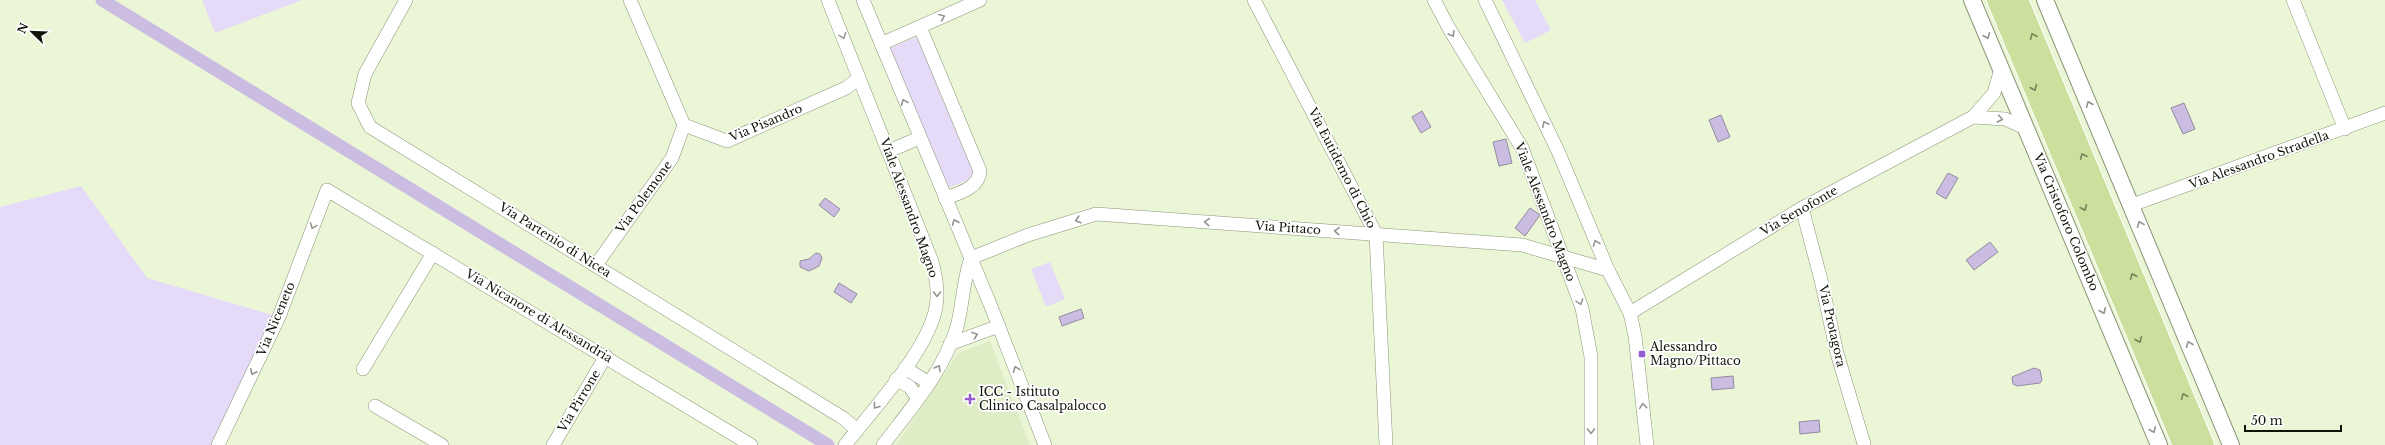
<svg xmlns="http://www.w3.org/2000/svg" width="2385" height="445" font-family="'Libre Baskerville',serif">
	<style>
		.built { fill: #dfedc6 }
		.green { fill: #e6daf9 }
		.water { fill: #cbbce2; stroke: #938aa1 }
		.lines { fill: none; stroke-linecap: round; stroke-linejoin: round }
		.canal { stroke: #cbbce2; stroke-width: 13 }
		.minor-casing { stroke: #8a9477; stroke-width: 14 }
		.tertiary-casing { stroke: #8a9477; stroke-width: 18 }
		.primary-casing { stroke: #fff; stroke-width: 22 }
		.minor { stroke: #fff; stroke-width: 13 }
		.tertiary { stroke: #fff; stroke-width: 16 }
		.primary { stroke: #cce09d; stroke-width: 20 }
		.oneway { stroke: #949590 }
		.oneway2 { stroke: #78845a }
		.poi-dot { fill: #965cd4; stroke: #fff; stroke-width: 1.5 }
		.labels { text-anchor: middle; stroke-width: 3.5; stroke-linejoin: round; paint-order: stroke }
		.street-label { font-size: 12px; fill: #111409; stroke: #fff }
		.poi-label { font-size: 12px; fill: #111409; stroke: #fff; text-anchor: start }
	</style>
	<rect width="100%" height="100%" fill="#ebf6d7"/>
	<path class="built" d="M990 341 1030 445H896L958 353Z"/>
	<g class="green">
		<path d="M202 0H302L215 33Z"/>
		<path d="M1502 0H1535L1551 30 1525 43Z"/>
		<path d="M917 37 975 177 948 188 889 48Z"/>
		<path d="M81 186 147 278 279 317 218 445H0V207Z"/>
		<path d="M1050 262 1065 299 1046 307 1031 269Z"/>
	</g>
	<g class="water">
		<path d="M2184 103 2195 129 2183 134 2171 108Z"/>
		<path d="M1422 111 1431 127 1421 133 1412 117Z"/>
		<path d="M1721 115 1730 137 1718 142 1709 120Z"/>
		<path d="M1506 139 1512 163 1499 166 1493 142Z"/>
		<path d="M1948 173 1958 178 1946 199 1936 193Z"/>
		<path d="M825 198 840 209 834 217 819 205Z"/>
		<path d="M1530 208 1540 215 1525 236 1515 228Z"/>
		<path d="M1990 242 1998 252 1974 270 1966 260Z"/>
		<path d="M816 253 820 254 822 258 819 266 809 271 800 267V261L809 259Z"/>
		<path d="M839 283 857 294 851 303 834 292Z"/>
		<path d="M1081 309 1084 318 1062 326 1059 317Z"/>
		<path d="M2034 368 2040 370 2042 380 2040 383 2017 386 2013 384 2012 377Z"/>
		<path d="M1733 376 1734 388 1712 390 1711 378Z"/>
		<path d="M1819 420 1820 432 1800 434 1799 422Z"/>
	</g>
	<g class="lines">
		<path class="canal" d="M102 0 828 445"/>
		<g class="minor-casing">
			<g id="minor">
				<path d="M406 0 365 74 358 103 370 127 843 418 857 430"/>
				<path d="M630 0 684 125 727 141 846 88 859 78"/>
				<path d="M828 0 931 259C936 275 939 291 936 307 929 349 872 411 845 445"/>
				<path d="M863 0 990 304 1045 445"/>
				<path d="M1254 0 1376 234 1386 445"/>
				<path d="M1434 0 1450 30 1522 148 1582 308 1591 357V445"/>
				<path d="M1485 0 1558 151 1608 270 1630 313 1635 336 1647 445"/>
				<path d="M2293 0 2345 129"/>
				<path d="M920 27 980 171C979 188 958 194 945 198"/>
				<path d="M881 44 980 0"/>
				<path d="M1973 117 2005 119 2026 128"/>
				<path d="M889 151 919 138"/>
				<path d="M2132 205 2385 113"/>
				<path d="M1802 208 1821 280 1837 353 1864 444"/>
				<path d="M971 258 1028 235 1096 214 1522 245 1608 270"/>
				<path d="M596 265 672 158 684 125"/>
				<path d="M1630 313 1802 208 1973 117 1994 93 2001 69"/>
				<path d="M950 344 999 326"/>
				<path d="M905 368 929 383"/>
				<path d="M363 369 433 253"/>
				<path d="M896 379 910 387 918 399"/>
				<path d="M375 406 442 445"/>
				<path d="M218 445 279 317 327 190 751 445"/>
				<path d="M553 445 606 356"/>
				<path d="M883 445C911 408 943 372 957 327 963 304 963 280 971 258"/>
			</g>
		</g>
		<g class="tertiary-casing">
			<g id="tertiary">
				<path d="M1972 0 2159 445"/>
				<path d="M2045 0 2231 445"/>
			</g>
		</g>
		<g class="primary-casing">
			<g id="primary">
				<path d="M1997 0 2183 445"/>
				<path d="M2018 0 2204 445"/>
			</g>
		</g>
		<use href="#minor" class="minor"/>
		<use href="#tertiary" class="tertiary"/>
		<use href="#primary" class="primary"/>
	</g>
	<defs><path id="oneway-chevron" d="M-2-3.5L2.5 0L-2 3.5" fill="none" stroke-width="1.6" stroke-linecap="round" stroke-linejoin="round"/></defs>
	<g class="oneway">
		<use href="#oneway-chevron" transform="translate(942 17) rotate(-23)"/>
		<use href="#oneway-chevron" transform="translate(1452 34) rotate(59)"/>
		<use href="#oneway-chevron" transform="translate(843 36) rotate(69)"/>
		<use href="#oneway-chevron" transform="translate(1987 36) rotate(67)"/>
		<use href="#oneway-chevron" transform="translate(904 102) rotate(-112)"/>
		<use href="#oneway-chevron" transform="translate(2089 104) rotate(-113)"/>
		<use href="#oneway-chevron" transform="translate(2000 119) rotate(11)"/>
		<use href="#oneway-chevron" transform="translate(1545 124) rotate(-116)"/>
		<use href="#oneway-chevron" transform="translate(1078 220) rotate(163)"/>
		<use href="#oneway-chevron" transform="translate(955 222) rotate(-113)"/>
		<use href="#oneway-chevron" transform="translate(1207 222) rotate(-176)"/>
		<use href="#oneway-chevron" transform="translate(2140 224) rotate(-112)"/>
		<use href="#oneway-chevron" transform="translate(313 226) rotate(111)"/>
		<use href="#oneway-chevron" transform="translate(1337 231) rotate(-176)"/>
		<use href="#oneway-chevron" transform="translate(1596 243) rotate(-112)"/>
		<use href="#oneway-chevron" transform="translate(937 294) rotate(90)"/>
		<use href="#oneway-chevron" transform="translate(1580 302) rotate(70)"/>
		<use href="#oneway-chevron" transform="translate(2103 311) rotate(67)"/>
		<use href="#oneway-chevron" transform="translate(975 335) rotate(-20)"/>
		<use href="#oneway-chevron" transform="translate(2189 344) rotate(-112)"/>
		<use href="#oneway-chevron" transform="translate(938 368) rotate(-59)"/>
		<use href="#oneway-chevron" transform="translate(1016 369) rotate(-111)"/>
		<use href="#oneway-chevron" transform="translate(253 372) rotate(116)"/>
		<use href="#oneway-chevron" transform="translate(876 406) rotate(127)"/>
		<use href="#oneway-chevron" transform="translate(1643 406) rotate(-96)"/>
		<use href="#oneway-chevron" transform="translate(2153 430) rotate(67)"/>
		<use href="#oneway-chevron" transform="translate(1591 431) rotate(90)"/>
	</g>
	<g class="oneway2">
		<use href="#oneway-chevron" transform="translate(2033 36) rotate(-113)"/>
		<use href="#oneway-chevron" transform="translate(2034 88) rotate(67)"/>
		<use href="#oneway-chevron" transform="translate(2083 156) rotate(-113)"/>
		<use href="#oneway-chevron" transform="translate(2084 208) rotate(67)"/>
		<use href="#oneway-chevron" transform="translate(2133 276) rotate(-113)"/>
		<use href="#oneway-chevron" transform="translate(2139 340) rotate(67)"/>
		<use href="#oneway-chevron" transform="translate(2184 396) rotate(-113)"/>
	</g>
	<g class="poi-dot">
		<rect x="1638" y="350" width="8" height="8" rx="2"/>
		<path d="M968 393h4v4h4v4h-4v4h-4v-4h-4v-4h4z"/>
	</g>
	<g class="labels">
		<g class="street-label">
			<text transform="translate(766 123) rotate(-23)" y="4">Via Pisandro</text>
			<text transform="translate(2259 160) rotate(-20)" y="4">Via Alessandro Stradella</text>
			<text transform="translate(1342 168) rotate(63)" y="4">Via Eutidemo di Chio</text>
			<text transform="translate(644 197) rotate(-54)" y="4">Via Polemone</text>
			<text transform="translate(909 208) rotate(70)" y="4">Viale Alessandro Magno</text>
			<text transform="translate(1799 211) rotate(-30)" y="4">Via Senofonte</text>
			<text transform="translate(1545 212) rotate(69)" y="4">Viale Alessandro Magno</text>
			<text transform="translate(2066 222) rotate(67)" y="4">Via Cristoforo Colombo</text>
			<text transform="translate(1288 228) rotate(4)" y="4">Via Pittaco</text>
			<text transform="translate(555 240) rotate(32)" y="4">Via Partenio di Nicea</text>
			<text transform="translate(539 316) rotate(31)" y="4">Via Nicanore di Alessandria</text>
			<text transform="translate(276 319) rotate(-67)" y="4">Via Niceneto</text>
			<text transform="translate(1832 326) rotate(77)" y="4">Via Protagora</text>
			<text transform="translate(579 401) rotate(-59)" y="4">Via Pirrone</text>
		</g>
		<g class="poi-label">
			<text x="1650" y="351">Alessandro<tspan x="1650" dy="14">Magno/Pittaco</tspan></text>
			<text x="979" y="396">ICC - Istituto<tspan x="979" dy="14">Clinico Casalpalocco</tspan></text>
		</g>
	</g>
	<g transform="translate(32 32) rotate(293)" stroke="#ffffff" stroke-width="3" paint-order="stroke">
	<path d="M0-3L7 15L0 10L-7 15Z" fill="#111409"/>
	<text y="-6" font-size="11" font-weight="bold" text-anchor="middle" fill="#111409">N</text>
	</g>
	<path d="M2245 425v6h96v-6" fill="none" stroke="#111409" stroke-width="2"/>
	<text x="2251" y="425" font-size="12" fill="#111409" stroke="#ffffff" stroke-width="3" paint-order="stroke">50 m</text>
</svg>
